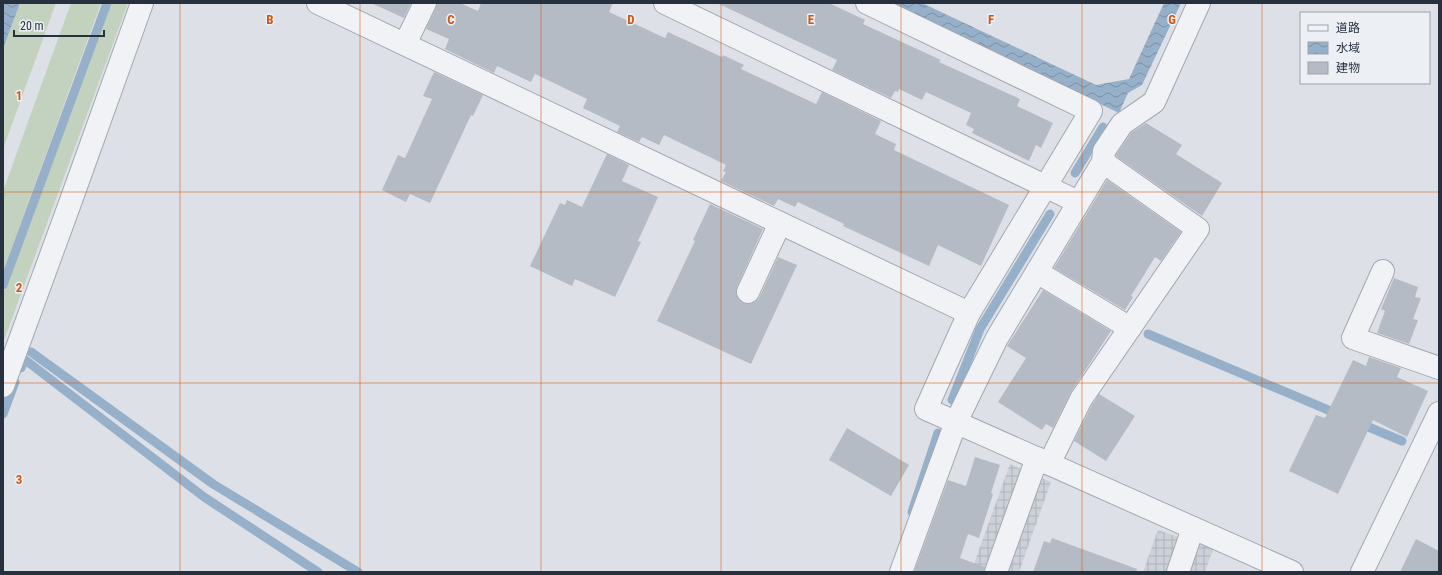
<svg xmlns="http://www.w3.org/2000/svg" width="1442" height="575" font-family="'Roboto Condensed','Noto Sans JP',sans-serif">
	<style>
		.industrial { fill: url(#industrial-grid) }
		.grass { fill: #c3d2be }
		.water { fill: url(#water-waves) }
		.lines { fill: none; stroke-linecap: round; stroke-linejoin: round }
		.stream { stroke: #96b0c9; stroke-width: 9 }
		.building { fill: #b4bbc4 }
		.minor-casing { stroke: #a2a8b1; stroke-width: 24 }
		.minor { stroke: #f0f2f6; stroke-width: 22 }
		.grid { fill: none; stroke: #d55511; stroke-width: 1; stroke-opacity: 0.55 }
		.grid-label { font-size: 13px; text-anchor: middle; font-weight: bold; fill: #d55511; stroke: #ecf0f5; stroke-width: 3; stroke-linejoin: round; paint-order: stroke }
	</style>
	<defs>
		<pattern id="industrial-grid" width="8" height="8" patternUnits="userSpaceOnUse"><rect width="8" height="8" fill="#cbd0d9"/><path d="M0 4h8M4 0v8" fill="none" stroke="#aeb3bb"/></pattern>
		<pattern id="water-waves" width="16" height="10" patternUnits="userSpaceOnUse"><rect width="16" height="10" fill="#96b0c9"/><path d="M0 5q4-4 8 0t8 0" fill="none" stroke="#7a90a5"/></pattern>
	</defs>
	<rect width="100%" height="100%" fill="#dde1e7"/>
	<g class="industrial">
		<path d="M1010 464 1051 482 1019 572H971Z"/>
		<path d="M1158 530 1213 549 1205 572H1143Z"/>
	</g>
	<g class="grass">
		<path d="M20 3H56L3 149V49Z"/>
		<path d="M71 3H101L3 272V191Z"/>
		<path d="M110 3H128L3 343V294Z"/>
	</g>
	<g class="water">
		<path d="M3 3H20L3 49Z"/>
		<path d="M889 3H922L1096 85 1129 79 1164 3H1181L1142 85 1128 93 1119 113Z"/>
	</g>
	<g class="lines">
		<g class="stream">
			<path d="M1075 173 1103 127"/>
			<path d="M3 285 107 3"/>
			<path d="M1148 334 1340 415"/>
			<path d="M31 352 213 484 358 572"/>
			<path d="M21 368 24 359 204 497 318 572"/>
			<path d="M952 400 980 329 1050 214"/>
			<path d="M3 414 15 382"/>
			<path d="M1359 423 1402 441"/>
			<path d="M912 512 938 433"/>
		</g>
	</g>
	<g class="building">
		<path d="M371 3H411L404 18Z"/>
		<path d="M437 3H460L478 11 481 3H613L609 12 665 38 668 32 722 57 723 55 744 65 741 69 816 104 822 92 881 121 875 134 896 144 894 150 1009 205 981 266 938 245 929 266 843 226 844 224 798 202 795 207 778 199 774 206 721 181 726 172 723 171 726 165 664 135 659 145 642 137 639 142 617 132 620 126 583 108 587 99 535 74 531 82 497 66 494 73 445 49 449 39 426 29 436 8Z"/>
		<path d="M717 3H829L865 20 863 24 941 60 939 62 1020 99 1017 106 1053 123 1041 148 1036 145 1029 161 972 133 974 129 966 125 971 113 926 92 922 100 899 89 898 92 895 91 891 98 832 70 837 60Z"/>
		<path d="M434 72 483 95 473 116 471 115 430 203 410 194 406 202 382 190 398 155 405 158 432 99 423 96Z"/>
		<path d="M1146 123 1182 145 1176 154 1222 183 1202 216 1117 157 1116 155 1131 133Z"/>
		<path d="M607 154 629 165 622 181 658 197 638 241 641 242 615 297 575 279 572 286 530 266 560 203 565 205 567 200 582 207Z"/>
		<path d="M1107 180 1181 232 1161 261 1155 257 1131 296 1133 297 1125 310 1054 268Z"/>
		<path d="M710 204 763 229 737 287 736 293 738 299 742 303 750 304 755 302 759 298 778 257 797 265 751 364 657 321 695 241 693 240Z"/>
		<path d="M1394 278 1418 287 1415 297 1421 298 1413 319 1418 320 1409 344 1377 333 1385 311 1381 309Z"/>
		<path d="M1043 290 1111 331 1071 392 1053 428 1046 424 1042 430 998 402 1026 358 1007 346Z"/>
		<path d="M1369 357 1401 368 1397 377 1428 391 1407 437 1373 420 1338 494 1289 471 1316 415 1325 418 1353 360 1366 366Z"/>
		<path d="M1099 394 1135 416 1106 461 1074 441 1092 405Z"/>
		<path d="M847 428 909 465 891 496 829 460Z"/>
		<path d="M975 457 1000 465 991 493 993 494 979 538 968 534 960 558 985 567 984 572H914L948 480 966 486Z"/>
		<path d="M1052 538 1137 569 1136 572H1033L1044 541 1050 543Z"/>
		<path d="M1416 539 1439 551V572H1400Z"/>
	</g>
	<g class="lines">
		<g class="minor-casing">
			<g id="minor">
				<path d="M318 3 969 313"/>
				<path d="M665 3 1078 202"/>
				<path d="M867 3 1091 111 969 313 926 409 1292 572"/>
				<path d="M405 44 425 3"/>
				<path d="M1383 271 1353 338 1439 368"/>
				<path d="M1037 272 1130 328"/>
				<path d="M748 292 780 223"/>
				<path d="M3 386 69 206 142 3"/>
				<path d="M1049 464 1081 399 1198 229 1103 162"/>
				<path d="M901 572 956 422 997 338 1103 162 1104 151 1122 124 1154 102 1199 3"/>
				<path d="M996 572 1037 458"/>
				<path d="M1178 572 1193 528"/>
				<path d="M1362 572 1439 413"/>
			</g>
		</g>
		<use href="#minor" class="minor"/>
	</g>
	<path class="grid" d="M180 3V572M360 3V572M541 3V572M721 3V572M901 3V572M1082 3V572M1262 3V572M3 192H1439M3 383H1439"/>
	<g class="grid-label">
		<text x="270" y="24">B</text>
		<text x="451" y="24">C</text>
		<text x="631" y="24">D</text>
		<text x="811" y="24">E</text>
		<text x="991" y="24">F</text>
		<text x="1172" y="24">G</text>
		<text x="19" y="100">1</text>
		<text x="19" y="292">2</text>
		<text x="19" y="484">3</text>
	</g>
	<rect width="1442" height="575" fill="none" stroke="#26303e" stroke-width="8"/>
	<rect x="1300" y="12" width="130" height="72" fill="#ecf0f5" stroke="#9da3ac"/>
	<rect x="1308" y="25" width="20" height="6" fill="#f0f2f6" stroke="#9da3ac"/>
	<text x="1336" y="32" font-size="12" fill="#26303e">道路</text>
	<rect x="1308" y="42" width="20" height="12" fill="url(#water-waves)" stroke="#9da3ac"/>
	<text x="1336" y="52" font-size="12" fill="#26303e">水域</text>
	<rect x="1308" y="62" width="20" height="12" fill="#b4bbc4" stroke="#9da3ac"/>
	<text x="1336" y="72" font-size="12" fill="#26303e">建物</text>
	<path d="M14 30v6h90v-6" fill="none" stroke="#26303e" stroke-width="2"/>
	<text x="20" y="30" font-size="12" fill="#26303e" stroke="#ecf0f5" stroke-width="3" paint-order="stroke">20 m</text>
</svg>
